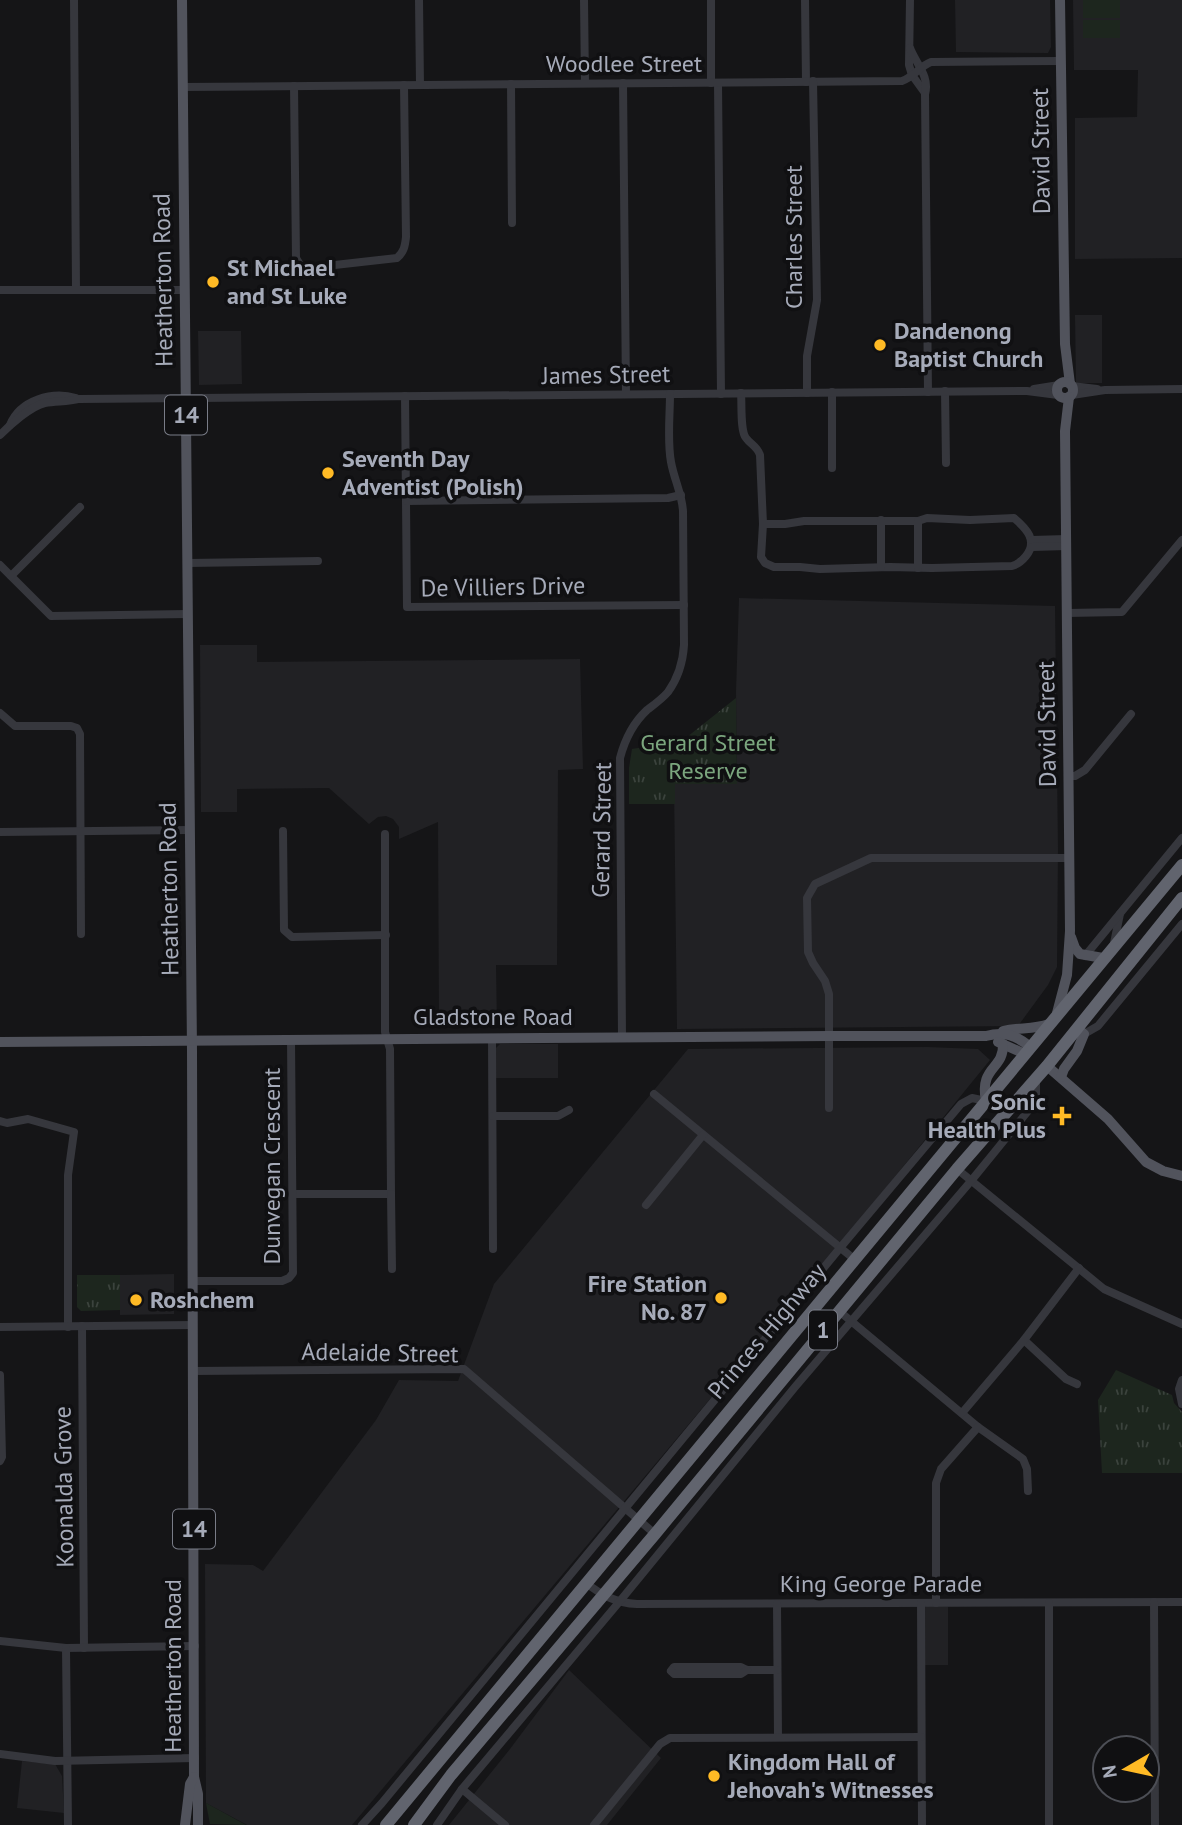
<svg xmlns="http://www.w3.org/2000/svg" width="1182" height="1825" font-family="'PT Sans',sans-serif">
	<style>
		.built { fill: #212124 }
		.grass { fill: url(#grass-tufts) }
		.garden { fill: #1d261e }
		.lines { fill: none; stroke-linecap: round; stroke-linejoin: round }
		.minor { stroke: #36373d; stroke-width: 8 }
		.major { stroke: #51535c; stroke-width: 10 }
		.highway { stroke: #61646e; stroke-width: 12 }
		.poi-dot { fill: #ffba25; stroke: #101012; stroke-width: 2.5 }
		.labels { text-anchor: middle; stroke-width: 7; stroke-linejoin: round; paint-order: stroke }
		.shield { fill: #101012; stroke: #797c87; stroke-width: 2 }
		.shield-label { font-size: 23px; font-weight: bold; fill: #a6abb9 }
		.street-label { font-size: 24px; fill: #a6abb9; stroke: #101012 }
		.poi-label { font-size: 24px; font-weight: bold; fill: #a6abb9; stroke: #101012; text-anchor: start }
		.park-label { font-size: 24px; fill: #7ba67e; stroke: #101012 }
	</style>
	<defs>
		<pattern id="grass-tufts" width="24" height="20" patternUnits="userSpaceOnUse" patternTransform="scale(1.75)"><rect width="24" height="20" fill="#1d261e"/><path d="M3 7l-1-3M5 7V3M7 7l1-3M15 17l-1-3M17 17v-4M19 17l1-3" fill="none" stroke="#3b433d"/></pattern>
	</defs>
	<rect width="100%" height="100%" fill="#151517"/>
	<g class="built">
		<path d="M955 0H1050L1051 47 1048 53 956 52Z"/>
		<path d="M1073 0H1182V258L1075 259V118L1137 117 1138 70H1074Z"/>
		<path d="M1075 315H1102V383H1076Z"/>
		<path d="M198 331H241L242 384 199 385Z"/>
		<path d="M739 598 1055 606 1058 849 1057 967 1048 985 1018 1026 677 1029 674 784H737L736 692Z"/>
		<path d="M200 645H257V662L580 659 583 769 558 770 557 965H496L497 1026H439L438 822 399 839V827L393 819 386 816 378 817 369 824 329 788 237 789V812H201Z"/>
		<path d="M500 1044H558V1078H495V1049Z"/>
		<path d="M927 1047 978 1049 990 1060 836 1249 352 1825H247L206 1803 205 1564 253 1565 263 1571 376 1420 399 1380 458 1381 494 1284 688 1049Z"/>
		<path d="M174 1274V1314L120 1315V1275Z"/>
		<rect x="925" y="1607" width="23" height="58"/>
		<path d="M569 1670 661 1758 607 1825H449L510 1749Z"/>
		<path d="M22 1761 55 1764 62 1776 64 1813 17 1808Z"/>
	</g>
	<g class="grass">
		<path d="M736 698 737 784H675V804H629V768L632 749 682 741Z"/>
		<path d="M77 1275H120V1310L81 1311 77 1307Z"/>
		<path d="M1116 1370 1172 1395 1174 1403 1182 1412V1473H1102L1098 1400Z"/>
		<path d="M206 1803 246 1825 210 1824Z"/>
	</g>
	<g class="garden">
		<rect x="1083" y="0" width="37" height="18"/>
		<rect x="1083" y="20" width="37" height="18"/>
	</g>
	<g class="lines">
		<g class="minor">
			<path d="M74 0 76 290"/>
			<path d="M419 0 420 85"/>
			<path d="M584 0 585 83"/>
			<path d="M711 0V83"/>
			<path d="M805 0 806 82"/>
			<path d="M910 0 909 65 912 75 925 93"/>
			<path d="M910 48C916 64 930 76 925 94L928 392"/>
			<path d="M623 83 626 394"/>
			<path d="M718 83 721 394"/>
			<path d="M511 84 512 223"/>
			<path d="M294 86 296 258 301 266 308 268 397 258C404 252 405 246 406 237L404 85"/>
			<path d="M182 87 902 81C914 77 920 66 931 62L1060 61"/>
			<path d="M0 290H184"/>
			<path d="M1072 386 1097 389"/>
			<path d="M1034 389 1059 385"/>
			<path d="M945 391 946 463"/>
			<path d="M832 392V468"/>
			<path d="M741 393C742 404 740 431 746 438 751 445 757 446 760 455L763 524 761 557 765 563 774 567H800L820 569 890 567 932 568 1012 566C1019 564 1022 561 1026 556 1038 541 1027 529 1014 518L970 520 927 518 918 521H804L785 524H763"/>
			<path d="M807 393V356L817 300 813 81"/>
			<path d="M1072 395 1105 390 1182 389"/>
			<path d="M405 396 407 607 684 605"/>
			<path d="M10 425C20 400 52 391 76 398"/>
			<path d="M0 435C10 425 31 406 45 403 57 401 68 402 79 399L1027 391 1058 395"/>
			<path d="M407 501 668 498 681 495"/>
			<path d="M881 520V567"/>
			<path d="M918 521V568"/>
			<path d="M1032 540 1066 539"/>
			<path d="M1032 547 1067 546"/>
			<path d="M188 563 318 561"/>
			<path d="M0 565 51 616 188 614"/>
			<path d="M11 576 80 507"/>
			<path d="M1067 613 1122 612 1182 540"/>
			<path d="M0 713 15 726H71L77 728 80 734 81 934"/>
			<path d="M1068 776H1075L1085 770 1131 714"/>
			<path d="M283 831 284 930 292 937 386 935"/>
			<path d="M0 832 189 830"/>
			<path d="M1114 943 1120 914"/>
			<path d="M1085 956 1182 838"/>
			<path d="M1084 1034 1098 1026 1182 924"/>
			<path d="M622 1037 620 758C625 739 633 723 647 710 655 704 662 699 668 692 678 678 683 662 684 645L683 511C682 494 674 479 671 462 667 440 670 416 670 394"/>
			<path d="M492 1039 493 1249"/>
			<path d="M654 1094 854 1259"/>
			<path d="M829 1108V994L825 981 813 963 808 952 807 898 815 884 871 858H1069"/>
			<path d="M493 1116H558L569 1110"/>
			<path d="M0 1121 7 1123 28 1119 74 1132 68 1175V1327"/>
			<path d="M957 1169 1104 1289 1182 1324"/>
			<path d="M293 1194H391L390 1049 385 1032V834"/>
			<path d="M391 1194 392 1269"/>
			<path d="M646 1205 703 1135"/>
			<path d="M193 1281H282L289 1278 293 1273 291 1040"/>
			<path d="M839 1311 978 1427 1023 1459 1027 1469 1028 1491"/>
			<path d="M82 1326 84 1648"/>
			<path d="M0 1327 193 1325"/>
			<path d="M1024 1340 1066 1379 1077 1384"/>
			<path d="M193 1371 464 1369 655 1534"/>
			<path d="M0 1375 2 1457 0 1461"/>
			<path d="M1182 1380 1179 1389 1182 1404"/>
			<path d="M962 1413 1024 1340 1079 1268"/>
			<path d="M585 1582C601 1595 616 1603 637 1604L1182 1602"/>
			<path d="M1154 1602 1155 1825"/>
			<path d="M921 1603 922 1825"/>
			<path d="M936 1603V1483L941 1469 978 1427"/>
			<path d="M1049 1603V1825"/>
			<path d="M777 1604 778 1737"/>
			<path d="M0 1641 66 1648 195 1646"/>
			<path d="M66 1648 68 1825"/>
			<path d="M671 1671 674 1667H741L747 1670H777"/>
			<path d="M671 1671 674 1674H741L747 1670"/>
			<path d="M0 1754 55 1761 195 1758"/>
			<path d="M462 1789 505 1825"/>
			<path d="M362 1825 382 1803 840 1248 961 1104 972 1098 986 1101"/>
			<path d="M437 1825 462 1789 620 1601 795 1387 971 1181 1028 1111 1036 1096V1078"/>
			<path d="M594 1825 660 1744 670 1738 921 1737"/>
		</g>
		<g class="major">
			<path d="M182 0 192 1051 194 1777 198 1794V1825"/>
			<path d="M1060 0 1065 344 1070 384"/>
			<circle cx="1065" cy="390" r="8"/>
			<path d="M1071 937 1075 948 1080 954 1103 958"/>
			<path d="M1057 1013 1067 975 1070 931 1065 431 1069 397"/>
			<path d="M1003 1031C1019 1027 1033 1030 1049 1024"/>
			<path d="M0 1042 830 1036H986C1004 1031 1016 1035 1030 1047"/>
			<path d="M998 1042 1025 1054"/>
			<path d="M1047 1066 1108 1119 1146 1162 1163 1171 1182 1176"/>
			<path d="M1061 1077 1064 1069 1077 1051 1084 1034 1078 1029"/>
			<path d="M986 1101C979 1066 1004 1070 1003 1044"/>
			<path d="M185 1825 190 1784 194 1777"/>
		</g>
		<g class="highway">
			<path d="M386 1825C650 1503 915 1183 1182 865"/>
			<path d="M414 1825 451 1775 655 1534 957 1169 1047 1066 1182 898"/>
		</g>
	</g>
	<g class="poi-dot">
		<circle cx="213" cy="282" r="7"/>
		<circle cx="880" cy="345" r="7"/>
		<circle cx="328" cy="473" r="7"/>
		<path d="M1058.5 1105.5h7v7h7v7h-7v7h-7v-7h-7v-7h7z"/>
		<circle cx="721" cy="1298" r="7"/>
		<circle cx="136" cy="1300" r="7"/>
		<circle cx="714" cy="1776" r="7"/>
	</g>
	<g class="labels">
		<g class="shield">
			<rect x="165" y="395.5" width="42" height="39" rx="5"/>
			<rect x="809" y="1310.5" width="28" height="39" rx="5"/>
			<rect x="173" y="1509.5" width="42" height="39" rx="5"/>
		</g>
		<g class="shield-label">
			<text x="186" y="423">14</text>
			<text x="823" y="1338">1</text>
			<text x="194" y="1537">14</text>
		</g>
		<g class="street-label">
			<text x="624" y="72">Woodlee Street</text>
			<text transform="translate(1041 151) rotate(-91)" y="8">David Street</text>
			<text transform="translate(794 237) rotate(-90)" y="8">Charles Street</text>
			<text transform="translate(163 280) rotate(-91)" y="8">Heatherton Road</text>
			<text transform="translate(606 375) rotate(-1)" y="8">James Street</text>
			<text transform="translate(503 587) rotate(-1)" y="8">De Villiers Drive</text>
			<text transform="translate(1047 724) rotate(-91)" y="8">David Street</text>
			<text transform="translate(602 830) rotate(-89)" y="8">Gerard Street</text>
			<text transform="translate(169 889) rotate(-91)" y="8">Heatherton Road</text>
			<text x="493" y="1025">Gladstone Road</text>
			<text transform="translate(272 1166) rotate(-90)" y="8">Dunvegan Crescent</text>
			<text transform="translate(767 1331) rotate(-50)" y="8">Princes Highway</text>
			<text transform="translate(380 1353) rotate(1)" y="8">Adelaide Street</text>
			<text transform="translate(64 1487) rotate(-91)" y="8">Koonalda Grove</text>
			<text x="881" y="1592">King George Parade</text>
			<text transform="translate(173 1666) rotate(-90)" y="8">Heatherton Road</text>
		</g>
		<g class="poi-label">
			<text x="227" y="276">St Michael<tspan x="227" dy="28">and St Luke</tspan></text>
			<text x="894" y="339">Dandenong<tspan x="894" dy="28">Baptist Church</tspan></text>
			<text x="342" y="467">Seventh Day<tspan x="342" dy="28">Adventist (Polish)</tspan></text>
			<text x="1046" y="1110" text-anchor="end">Sonic<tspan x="1046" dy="28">Health Plus</tspan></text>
			<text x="707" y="1292" text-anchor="end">Fire Station<tspan x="707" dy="28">No. 87</tspan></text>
			<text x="150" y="1308">Roshchem</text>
			<text x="728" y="1770">Kingdom Hall of<tspan x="728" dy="28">Jehovah's Witnesses</tspan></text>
		</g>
		<g class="park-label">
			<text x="708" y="751">Gerard Street<tspan x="708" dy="28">Reserve</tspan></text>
		</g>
	</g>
	<g transform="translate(1126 1769) rotate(261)"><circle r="33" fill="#101012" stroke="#4c4e55" stroke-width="2"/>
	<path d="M0-5L12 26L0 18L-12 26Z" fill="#ffba25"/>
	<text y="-10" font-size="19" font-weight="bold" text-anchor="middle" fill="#a6abb9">N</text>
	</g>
</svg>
